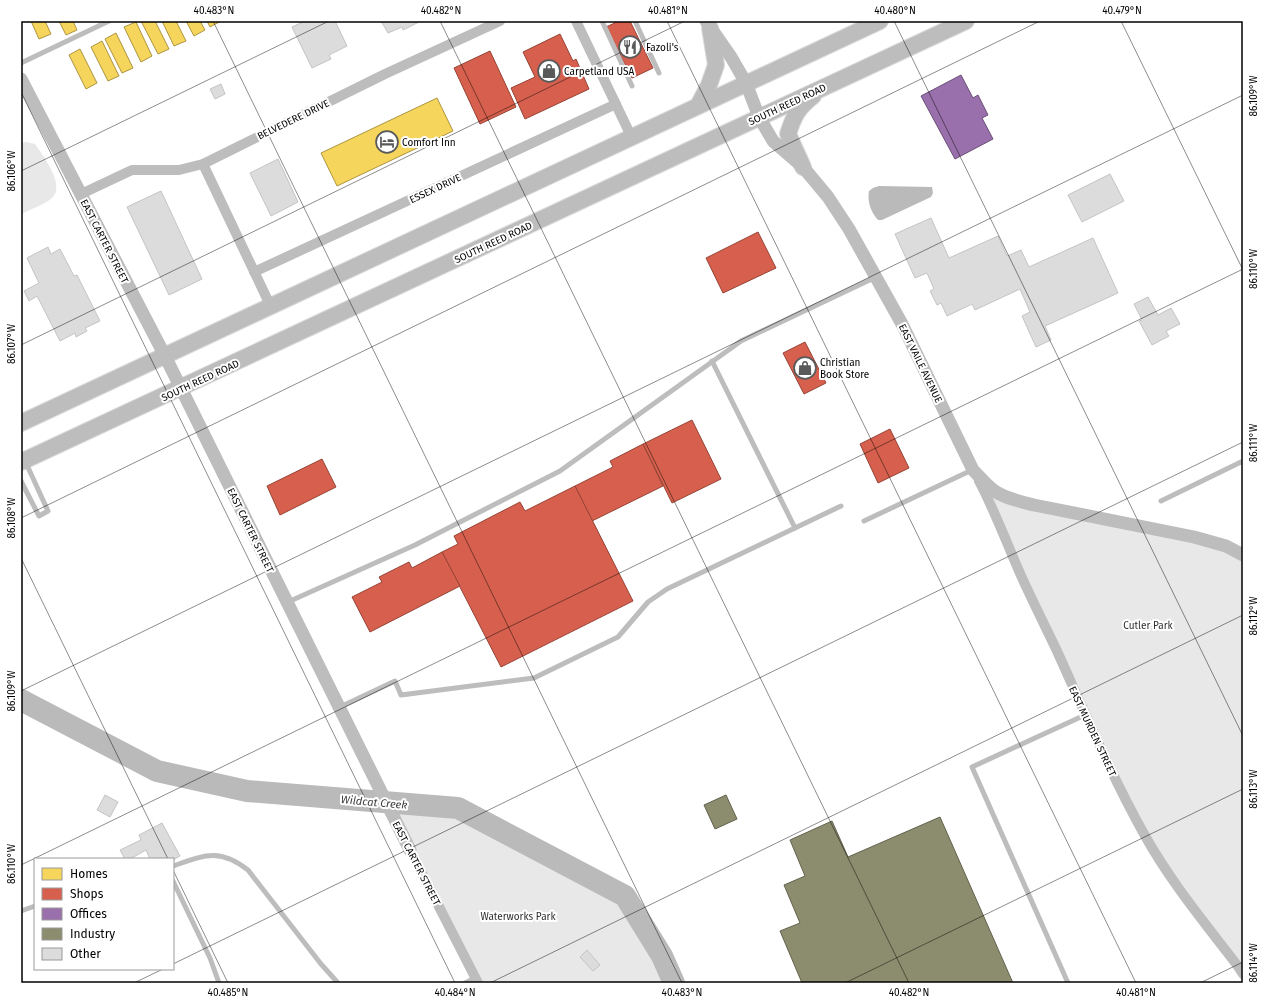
<svg xmlns="http://www.w3.org/2000/svg" width="1264" height="1004" font-family="'Fira Sans',sans-serif">
	<style>
		.green { fill: #e8e8e8 }
		.water { fill: #bababa }
		.homes { fill: #f6d55c; stroke: #ac9540 }
		.shops { fill: #d6604d; stroke: #964336 }
		.offices { fill: #9970ab; stroke: #6b4e78 }
		.industry { fill: #8c8c6e; stroke: #62624d }
		.lines { fill: none; stroke-linecap: round; stroke-linejoin: round }
		.river { stroke: #bababa; stroke-width: 22 }
		.building { fill: #dcdcdc; stroke: #c4c4c4 }
		.primary-casing { stroke: #dbdbdb; stroke-width: 18 }
		.service { stroke: #bdbdbd; stroke-width: 5 }
		.minor { stroke: #bdbdbd; stroke-width: 10 }
		.tertiary { stroke: #bdbdbd; stroke-width: 13 }
		.primary { stroke: #bdbdbd; stroke-width: 16 }
		.ticks { fill: none; stroke: #000; stroke-width: 1; stroke-opacity: 0.45 }
		.labels { text-anchor: middle; stroke-width: 4; stroke-linejoin: round; paint-order: stroke }
		.poi-label { font-size: 10px; fill: #000; stroke: #fff; text-anchor: start }
		.street-label { font-size: 10px; fill: #000; stroke: #fff }
		.park-label { font-size: 10px; fill: #2d2d2d; stroke: #fff }
		.water-label { font-size: 11px; font-style: italic; fill: #3e3e3e; stroke: #fff }
		.neatline { fill: none; stroke: #000; stroke-width: 1.5 }
		.ticks-label { font-size: 10px; text-anchor: middle; fill: #000 }
	</style>
	<rect width="100%" height="100%" fill="#fff"/>
	<g class="green">
		<path d="M26 142 35 144C43 156 66 185 52 198 44 205 31 209 21 214V143Z"/>
		<path d="M985 482 996 492 1243 555V974L1175 884 1120 790Z"/>
		<path d="M386 802 458 808 625 896 662 956 674 983H478Z"/>
	</g>
	<path class="water" d="M879 186 932 187 933 193 931 197 882 220H878C871 212 867 202 869 191L873 188Z"/>
	<g class="homes">
		<path d="M31 21H45L51 34 39 39Z"/>
		<path d="M59 21H73L77 30 66 35Z"/>
		<path d="M141 21H155L169 49 158 54Z"/>
		<path d="M162 21H176L186 41 174 46Z"/>
		<path d="M186 21H200L205 30 194 36Z"/>
		<path d="M207 21H221L210 27Z"/>
		<path d="M136 22 152 56 141 62 124 27Z"/>
		<path d="M116 33 133 68 122 73 105 39Z"/>
		<path d="M102 41 119 76 108 81 91 47Z"/>
		<path d="M80 49 97 83 86 89 69 55Z"/>
		<path d="M437 98 453 131 337 186 321 153Z"/>
	</g>
	<g class="shops">
		<path d="M619 21H630L653 68 632 78 606 27Z"/>
		<path d="M560 34 573 61 576 59 589 89 525 119 511 88 535 77 523 52Z"/>
		<path d="M490 51 516 107 480 124 454 68Z"/>
		<path d="M758 232 776 268 723 293 706 258Z"/>
		<path d="M805 342 826 383 804 394 783 353Z"/>
		<path d="M692 420 721 479 672 503 643 444Z"/>
		<path d="M890 429 909 468 878 483 860 444Z"/>
		<path d="M643 444 663 486 592 521 575 486 613 467 610 461Z"/>
		<path d="M322 459 336 487 280 515 267 486Z"/>
		<path d="M575 486 633 601 501 667 442 552 458 544 454 536 520 502 525 511Z"/>
		<path d="M442 552 460 586 370 632 352 597 382 582 379 577 409 562 412 568Z"/>
	</g>
	<path class="offices" d="M961 75 973 98 978 95 988 115 982 118 993 139 955 159 921 96Z"/>
	<g class="industry">
		<path d="M726 795 737 819 715 829 704 805Z"/>
		<path d="M940 817 1013 983H802L780 931 800 923 784 885 805 876 790 840 832 821 848 857Z"/>
	</g>
	<g class="lines">
		<path class="river" d="M21 700 157 771 247 791 458 808 625 896 662 956 674 983"/>
	</g>
	<g class="building">
		<path d="M305 21H335L347 46 329 55 331 59 312 68 292 27Z"/>
		<path d="M381 21H421L403 30 402 27 388 33Z"/>
		<path d="M221 84 225 94 215 99 210 89Z"/>
		<path d="M278 159 298 202 271 216 250 173Z"/>
		<path d="M1110 174 1124 201 1082 222 1068 195Z"/>
		<path d="M161 191 202 279 169 295 127 207Z"/>
		<path d="M931 218 949 258 998 236 1007 256 1021 250 1029 267 1093 238 1118 293 1045 326 1051 340 1036 347 1022 316 1030 312 1020 289 975 310 972 304 947 316 941 303 937 305 930 291 934 289 927 273 915 278 895 234Z"/>
		<path d="M48 247 51 254 60 249 74 276 77 275 100 321 85 328 87 331 76 337 75 333 60 341 37 296 29 301 24 291 39 283 27 258Z"/>
		<path d="M1148 297 1158 315 1171 308 1180 324 1166 331 1169 336 1152 345 1139 321 1142 320 1134 304Z"/>
		<path d="M105 795 118 802 110 817 97 810Z"/>
		<path d="M162 823 180 856 173 860 150 859 146 850 130 859H125L120 850 141 840 139 835Z"/>
		<path d="M587 950 600 965 593 971 580 957Z"/>
	</g>
	<g class="lines">
		<g class="primary-casing">
			<g id="primary">
				<path d="M698 106 709 85 716 65 710 28"/>
				<path d="M803 167 788 134C794 115 798 108 813 96"/>
				<path d="M21 423 880 21"/>
				<path d="M21 462 966 21"/>
			</g>
		</g>
		<g class="service">
			<path d="M602 21 632 86"/>
			<path d="M635 21 659 73"/>
			<path d="M21 63 109 21"/>
			<path d="M21 481 39 516 48 511 26 463"/>
			<path d="M1161 501 1243 461"/>
			<path d="M864 521 972 470"/>
			<path d="M795 528 841 506"/>
			<path d="M288 602 415 545 560 471 741 341 876 277"/>
			<path d="M340 707 395 681 401 695 534 678 618 637 648 602 667 589 795 528 712 361"/>
			<path d="M173 866C205 855 219 848 248 870L321 964 338 983"/>
			<path d="M173 881 210 958 219 983"/>
			<path d="M21 911 35 906"/>
			<path d="M465 983 475 978"/>
			<path d="M1068 983 972 767 1085 715"/>
		</g>
		<g class="minor">
			<path d="M576 21 632 138"/>
			<path d="M203 164 271 307"/>
			<path d="M81 194 132 170H179L203 164 385 74 500 21"/>
			<path d="M254 272 616 104"/>
			<path d="M979 481C996 513 1008 547 1023 580 1034 604 1046 628 1057 651 1085 713 1111 775 1144 834 1170 881 1204 922 1237 965L1243 974"/>
			<path d="M410 850 478 983"/>
		</g>
		<g class="tertiary">
			<path d="M706 21 731 57 746 83 759 117 773 141 803 167 828 197 849 229 902 324 973 470C980 477 987 486 996 492 1007 499 1022 502 1034 505L1194 537 1226 546 1243 555"/>
			<path d="M21 79 165 356 410 850"/>
		</g>
		<use href="#primary" class="primary"/>
	</g>
	<path class="ticks" d="M213 21 682 983M440 21 909 983M667 21 1136 983M894 21 1243 736M1121 21 1243 270M21 92 455 983M21 171 329 21M21 345 685 21M21 518 1040 21M21 558 168 859M21 691 1243 95M21 865 1243 269M173 870 228 983M173 964 1243 442M134 983 163 969M490 983 1243 615M845 983 1243 789M1200 983 1243 962"/>
	<defs>
		<g id="restaurant-ring" transform="scale(1.15)"><circle r="9.5" fill="#fff" stroke="#595959" stroke-width="1.5"/><path d="M-5-6h1v4h1v-4h1v4h1v-4h1v5L-1.5 .5V6h-2V.5L-5-1ZM5-6V6H3V1.5H1.5Q1.5-4 5-6Z" fill="#595959"/></g>
		<g id="shop-ring" transform="scale(1.15)"><circle r="9.5" fill="#fff" stroke="#595959" stroke-width="1.5"/><path d="M-5-2.5h2.3a2.7 3.5 0 0 1 5.4 0H5L5.5 6h-11ZM-1.5-2.5h3a1.5 2.3 0 0 0-3 0Z" fill="#595959"/></g>
		<g id="hotel-ring" transform="scale(1.15)"><circle r="9.5" fill="#fff" stroke="#595959" stroke-width="1.5"/><path d="M-6-4.5h1.5V1H6V5H4.5V3h-9V5H-6ZM-4 0a1.8 1.8 0 1 1 3.6 0ZM.5 0V-2.5h3Q6-2.5 6 0Z" fill="#595959"/></g>
	</defs>
	<g fill-rule="evenodd">
		<use href="#restaurant-ring" x="630" y="47"/>
		<use href="#shop-ring" x="549" y="71"/>
		<use href="#hotel-ring" x="387" y="142"/>
		<use href="#shop-ring" x="805" y="368"/>
	</g>
	<g class="labels">
		<g class="poi-label">
			<text x="646" y="51">Fazoli's</text>
			<text x="564" y="75">Carpetland USA</text>
			<text x="402" y="146">Comfort Inn</text>
			<text x="820" y="366">Christian<tspan x="820" dy="12">Book Store</tspan></text>
		</g>
		<g class="street-label">
			<text transform="translate(787 104) rotate(-25)" y="4">SOUTH REED ROAD</text>
			<text transform="translate(293 119) rotate(-26)" y="4">BELVEDERE DRIVE</text>
			<text transform="translate(435 188) rotate(-25)" y="4">ESSEX DRIVE</text>
			<text transform="translate(105 241) rotate(63)" y="4">EAST CARTER STREET</text>
			<text transform="translate(493 242) rotate(-25)" y="4">SOUTH REED ROAD</text>
			<text transform="translate(921 363) rotate(64)" y="4">EAST VAILE AVENUE</text>
			<text transform="translate(200 380) rotate(-25)" y="4">SOUTH REED ROAD</text>
			<text transform="translate(251 530) rotate(64)" y="4">EAST CARTER STREET</text>
			<text transform="translate(1093 731) rotate(65)" y="4">EAST MURDEN STREET</text>
			<text transform="translate(417 863) rotate(63)" y="4">EAST CARTER STREET</text>
		</g>
		<g class="park-label">
			<text x="1148" y="629">Cutler Park</text>
			<text x="518" y="920">Waterworks Park</text>
		</g>
		<g class="water-label">
			<text transform="translate(374 802) rotate(5)" y="4">Wildcat Creek</text>
		</g>
	</g>
	<rect width="1264" height="1004" fill="none" stroke="#ffffff" stroke-width="44"/>
	<rect x="34" y="858" width="140" height="112" fill="#ffffff" stroke="#999999"/>
	<rect x="42" y="868" width="20" height="12" fill="#f6d55c" stroke="#999999"/>
	<text x="70" y="878" font-size="12" fill="#000000">Homes</text>
	<rect x="42" y="888" width="20" height="12" fill="#d6604d" stroke="#999999"/>
	<text x="70" y="898" font-size="12" fill="#000000">Shops</text>
	<rect x="42" y="908" width="20" height="12" fill="#9970ab" stroke="#999999"/>
	<text x="70" y="918" font-size="12" fill="#000000">Offices</text>
	<rect x="42" y="928" width="20" height="12" fill="#8c8c6e" stroke="#999999"/>
	<text x="70" y="938" font-size="12" fill="#000000">Industry</text>
	<rect x="42" y="948" width="20" height="12" fill="#dcdcdc" stroke="#999999"/>
	<text x="70" y="958" font-size="12" fill="#000000">Other</text>
	<rect x="22" y="22" width="1220" height="960" class="neatline"/>
	<g class="ticks-label">
		<text x="214" y="14">40.483°N</text>
		<text x="441" y="14">40.482°N</text>
		<text x="668" y="14">40.481°N</text>
		<text x="895" y="14">40.480°N</text>
		<text x="1122" y="14">40.479°N</text>
		<text transform="translate(1253 96) rotate(-90)" y="4">86.109°W</text>
		<text transform="translate(11 171) rotate(-90)" y="4">86.106°W</text>
		<text transform="translate(1253 269) rotate(-90)" y="4">86.110°W</text>
		<text transform="translate(11 344) rotate(-90)" y="4">86.107°W</text>
		<text transform="translate(1253 443) rotate(-90)" y="4">86.111°W</text>
		<text transform="translate(11 518) rotate(-90)" y="4">86.108°W</text>
		<text transform="translate(1253 616) rotate(-90)" y="4">86.112°W</text>
		<text transform="translate(11 691) rotate(-90)" y="4">86.109°W</text>
		<text transform="translate(1253 789) rotate(-90)" y="4">86.113°W</text>
		<text transform="translate(11 864) rotate(-90)" y="4">86.110°W</text>
		<text transform="translate(1253 963) rotate(-90)" y="4">86.114°W</text>
		<text x="228" y="996">40.485°N</text>
		<text x="455" y="996">40.484°N</text>
		<text x="682" y="996">40.483°N</text>
		<text x="909" y="996">40.482°N</text>
		<text x="1136" y="996">40.481°N</text>
	</g>
</svg>
